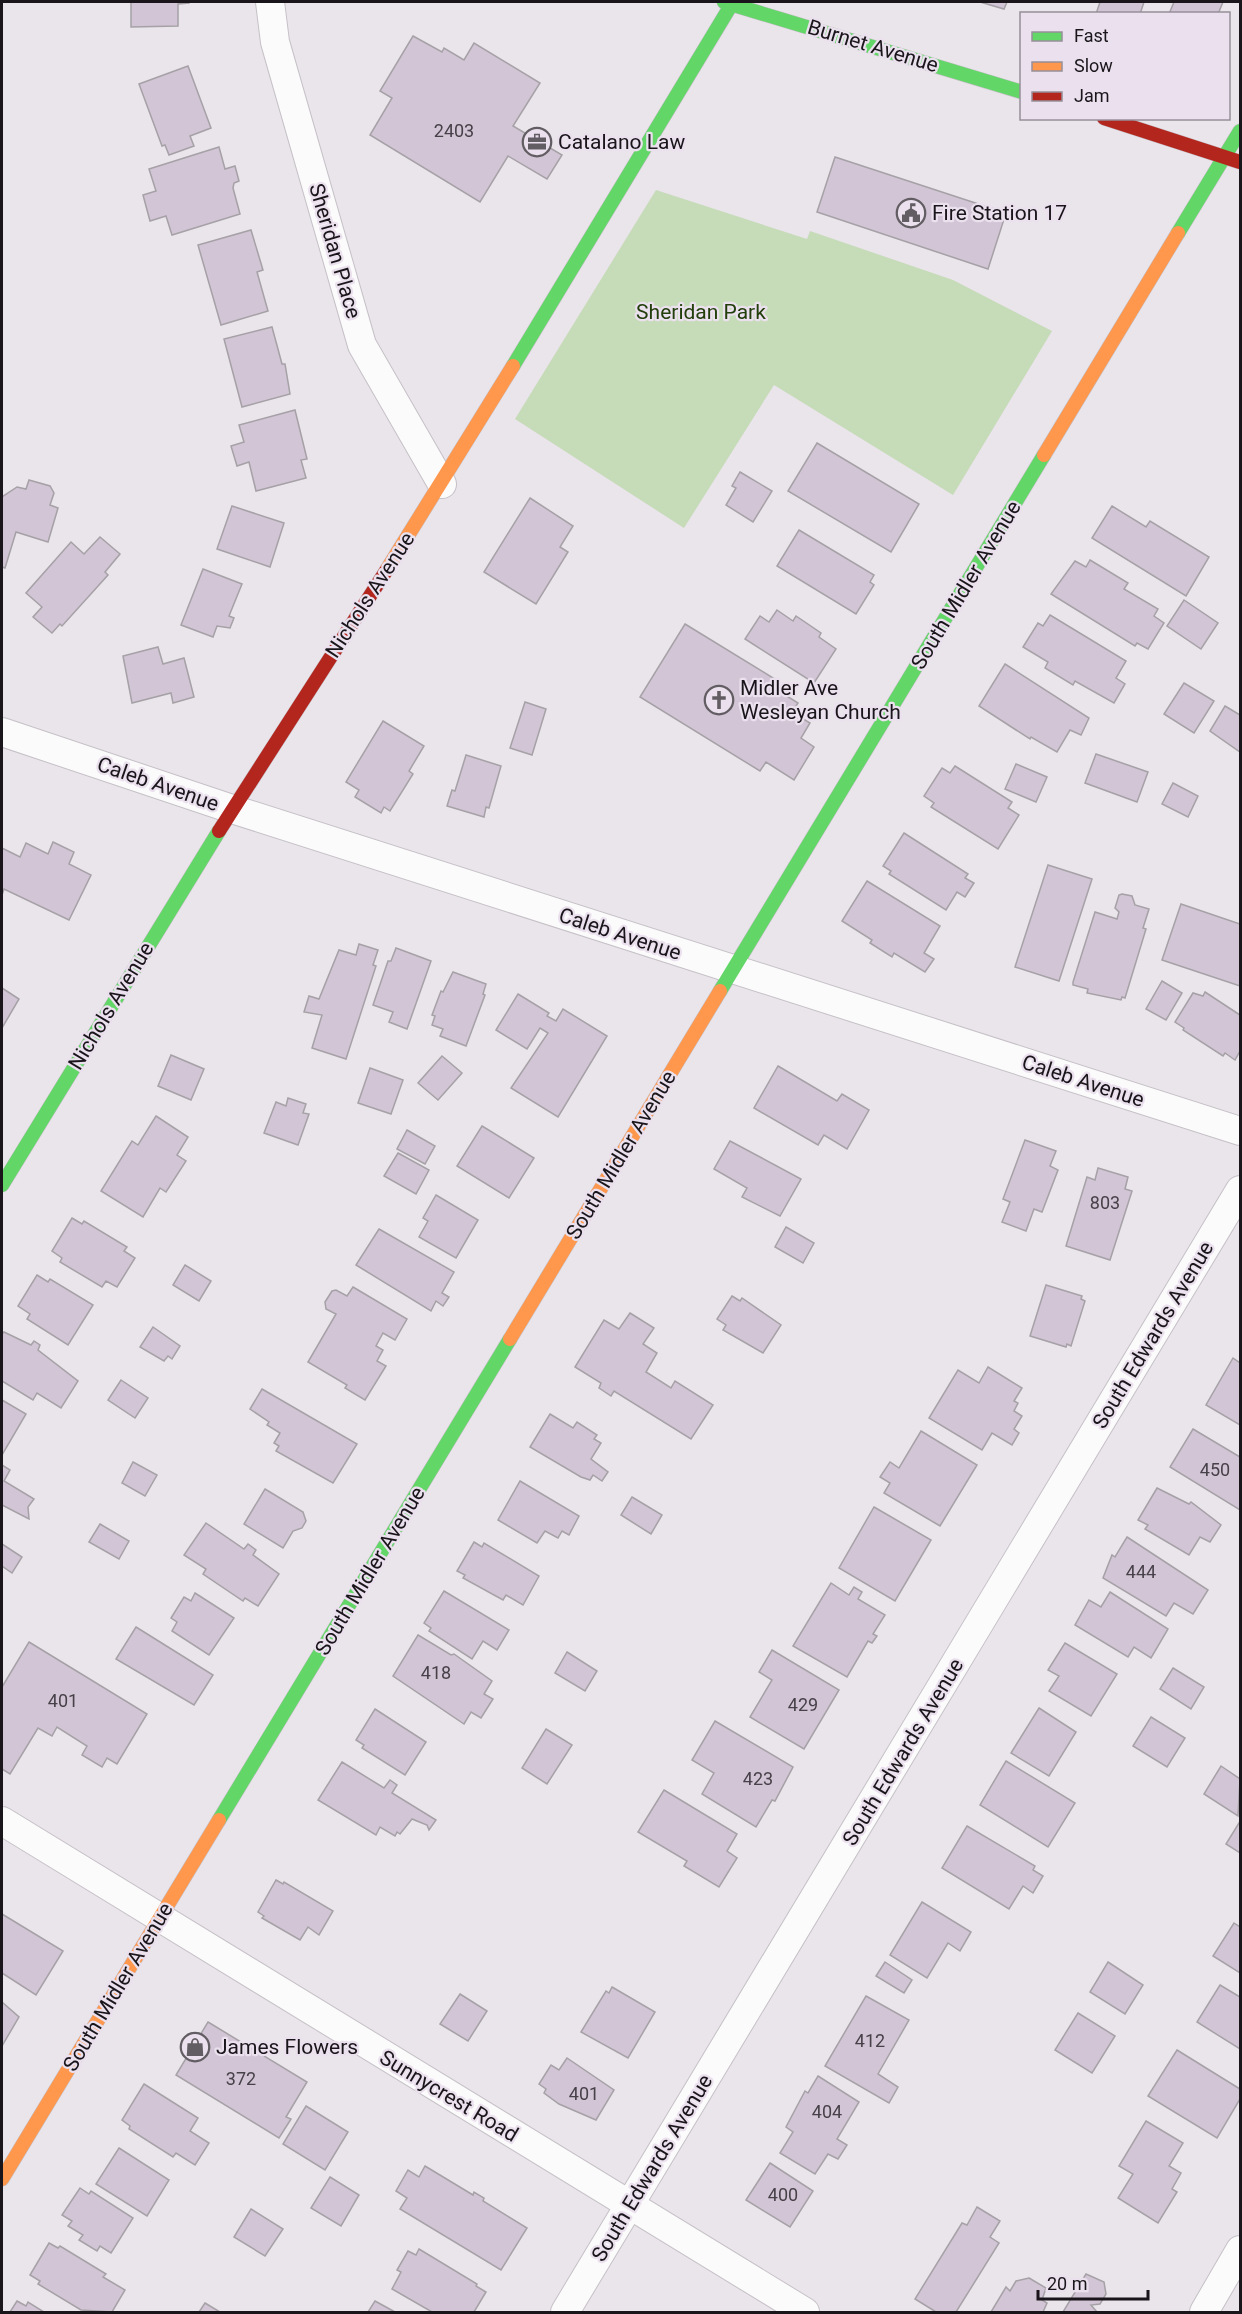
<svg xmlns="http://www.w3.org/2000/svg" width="1242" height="2314" font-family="Roboto,sans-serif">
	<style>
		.green { fill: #c6dbb8 }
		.building { fill: #d2c5d5; stroke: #a5a1a6; stroke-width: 1.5 }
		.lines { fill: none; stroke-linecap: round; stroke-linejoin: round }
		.street-casing { stroke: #c5c1c6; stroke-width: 30 }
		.fast-casing { stroke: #c5c1c6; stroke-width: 15 }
		.slow-casing { stroke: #c5c1c6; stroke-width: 15 }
		.jam-casing { stroke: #c5c1c6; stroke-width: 15 }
		.street { stroke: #fcfbfc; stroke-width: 28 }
		.fast { stroke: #63d668; stroke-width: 14 }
		.slow { stroke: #ff974d; stroke-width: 14 }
		.jam { stroke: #b3261e; stroke-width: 14 }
		.labels { text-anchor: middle; stroke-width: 4.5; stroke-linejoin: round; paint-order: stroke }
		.number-label { font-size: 18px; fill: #474149 }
		.street-label { font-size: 21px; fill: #19151a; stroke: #ebe1ee }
		.poi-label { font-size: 21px; fill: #19151a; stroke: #ebe1ee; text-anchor: start }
		.park-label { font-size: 21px; fill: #223e0b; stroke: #ebe1ee }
	</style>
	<rect width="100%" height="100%" fill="#eae4eb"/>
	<path class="green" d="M656 190 807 239 810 231 953 280 1052 331 953 495 774 385 684 528 515 419Z"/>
	<g class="building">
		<path d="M131 2H189V3L178 4V26L131 27Z"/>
		<path d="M980 2H1007L1004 9Z"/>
		<path d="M1100 2H1144L1140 14H1096Z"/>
		<path d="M1174 2H1223L1218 14H1169Z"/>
		<path d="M413 36 442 52 444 48 464 60 474 43 540 83 513 126 562 155 547 179 508 156 480 202 370 135 392 98 380 91Z"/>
		<path d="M188 66 211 128 190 136 194 146 169 155 165 145 162 146 139 84Z"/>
		<path d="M219 147 225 169 235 166 239 181 234 183 233 188 240 214 172 235 166 216 150 221 143 195 156 191 149 169Z"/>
		<path d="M835 157 1006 213 988 269 817 212Z"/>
		<path d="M251 230 263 270 257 272 268 311 221 325 198 245Z"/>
		<path d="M272 327 282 364H285L290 394 242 407 224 339Z"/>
		<path d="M295 410 307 459 301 460 306 478 256 491 249 462 237 466 231 446 244 442 239 425Z"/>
		<path d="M817 443 919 504 891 552 788 491Z"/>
		<path d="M740 472 772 491 753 522 726 505 736 488 732 486Z"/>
		<path d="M29 480 50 486 54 493 50 505 58 508 48 542 16 532 5 568 2 567V497L17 487 26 489Z"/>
		<path d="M530 498 573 526 560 547 568 552 536 604 484 572Z"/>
		<path d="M232 506 284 523 270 567 217 549Z"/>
		<path d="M1112 506 1146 527 1150 521 1209 557 1186 596 1092 538Z"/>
		<path d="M799 530 874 575 870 582 874 585 856 614 777 566Z"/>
		<path d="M100 537 120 554 105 572 108 575 62 626 60 624 52 633 33 617 42 607 26 593 71 542 84 554Z"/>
		<path d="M1090 560 1128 583 1124 589 1158 609 1154 616 1164 623 1148 649 1137 643 1135 646 1051 594 1075 561 1086 567Z"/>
		<path d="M203 569 242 584 229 616 234 618 230 628 217 626 213 637 181 625Z"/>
		<path d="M1184 600 1218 623 1201 649 1167 626Z"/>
		<path d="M777 610 793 621 796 616 821 633 819 637 836 649 814 683 745 639 760 616 769 622Z"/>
		<path d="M1050 615 1126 661 1116 678 1125 684 1114 703 1075 681 1073 685 1045 668 1048 662 1023 647 1038 623 1043 626Z"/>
		<path d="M685 624 778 681 774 688 798 703 792 712 810 723 801 738 814 747 794 780 766 762 760 771 640 697Z"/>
		<path d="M158 647 163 664 184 658 194 697 173 703 171 693 132 703 123 656Z"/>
		<path d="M1005 664 1089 718 1081 735 1070 730 1057 752 1031 737 1030 739 979 706Z"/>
		<path d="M1184 683 1214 701 1194 733 1164 714Z"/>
		<path d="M525 702 546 709 532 755 510 748Z"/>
		<path d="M1225 706 1240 715V752L1210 731Z"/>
		<path d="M383 721 424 746 409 771 413 774 390 811 384 807 381 813 355 797 359 790 346 782Z"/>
		<path d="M1096 754 1148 772 1137 802 1085 783Z"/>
		<path d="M466 755 501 766 489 808 486 807 484 817 447 806 452 790 455 791Z"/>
		<path d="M1016 764 1047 777 1036 802 1005 789Z"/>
		<path d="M955 766 1012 802 1008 808 1019 815 998 849 931 807 934 803 924 796 942 768 950 773Z"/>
		<path d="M1173 783 1198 796 1188 817 1162 804Z"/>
		<path d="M904 833 968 874 965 878 974 883 965 897 957 892 946 910 889 874 891 871 883 866Z"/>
		<path d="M53 842 74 852 69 864 91 875 69 920 4 889 2 895V848L20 857 26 843 48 854Z"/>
		<path d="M1048 865 1092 879 1059 981 1015 967Z"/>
		<path d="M867 881 940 926 924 953 934 959 925 972 894 953 892 957 870 943 872 940 842 921Z"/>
		<path d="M1122 894 1132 896 1135 905 1149 909 1143 928 1146 929 1125 998 1122 997 1121 1000 1087 993 1088 989 1073 985V982L1095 912 1117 919 1119 912 1115 908 1119 895Z"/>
		<path d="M1181 904 1240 924V986L1162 960Z"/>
		<path d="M359 944 378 950 373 965 376 966 346 1059 312 1048 322 1015 304 1012 309 996 319 999 339 950 356 955Z"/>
		<path d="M396 948 431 961 407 1029 389 1022 393 1012 373 1005 388 961H391Z"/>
		<path d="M453 972 486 984 483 994 485 995 466 1046 440 1036 443 1029 432 1025 435 1016 432 1015 441 991 443 992Z"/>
		<path d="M1162 981 1182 993 1166 1020 1146 1009Z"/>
		<path d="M2 988 19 999 2 1028Z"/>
		<path d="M1205 992 1240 1015V1051L1235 1060 1225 1053 1223 1056 1183 1030 1184 1028 1175 1022 1193 993 1203 996Z"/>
		<path d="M518 994 549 1013 547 1016 556 1021 563 1009 607 1036 558 1117 511 1088 548 1033 540 1028 527 1049 496 1030Z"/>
		<path d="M171 1055 204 1069 191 1100 158 1086Z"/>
		<path d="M442 1056 462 1073 438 1100 418 1083Z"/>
		<path d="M778 1066 837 1101 842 1094 869 1110 847 1149 824 1135 818 1145 754 1108Z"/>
		<path d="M370 1068 403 1080 391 1114 358 1103Z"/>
		<path d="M288 1098 306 1104 303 1113 309 1114 298 1145 264 1133 276 1102 286 1106Z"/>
		<path d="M156 1116 188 1137 177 1155 186 1161 166 1192 160 1188 143 1217 101 1191 132 1141 138 1145Z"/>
		<path d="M482 1126 534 1158 509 1198 457 1166Z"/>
		<path d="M407 1130 435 1146 425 1164 397 1149Z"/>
		<path d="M1025 1140 1056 1151 1050 1166 1058 1170 1042 1212 1034 1209 1026 1231 1002 1222 1010 1202 1003 1199Z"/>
		<path d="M730 1141 801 1179 780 1216 742 1197 747 1188 714 1169Z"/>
		<path d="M398 1153 429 1170 416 1194 384 1176Z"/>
		<path d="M1098 1168 1128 1177 1125 1189 1132 1191 1110 1260 1066 1246 1087 1177 1095 1180Z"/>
		<path d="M436 1195 478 1220 456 1258 419 1237 428 1221 423 1218Z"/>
		<path d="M72 1218 82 1224 84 1221 127 1247 124 1251 135 1258 117 1287 106 1281 102 1287 60 1262 62 1258 52 1251Z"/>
		<path d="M786 1227 814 1243 803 1263 775 1247Z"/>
		<path d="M379 1229 454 1272 442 1293 449 1297 443 1306 436 1301 431 1311 356 1265Z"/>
		<path d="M185 1265 211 1281 199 1301 173 1285Z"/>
		<path d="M37 1275 48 1282 50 1279 93 1305 68 1345 27 1319 30 1314 18 1306Z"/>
		<path d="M1046 1285 1082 1296 1081 1299 1085 1301 1071 1346 1067 1344 1066 1347 1030 1336Z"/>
		<path d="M353 1287 407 1319 395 1340 383 1333 376 1346 383 1350 377 1361 386 1366 365 1400 345 1388 347 1385 308 1362 336 1314 326 1309 325 1302 332 1291 336 1290 347 1296Z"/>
		<path d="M732 1296 740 1301 742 1298 781 1325 763 1353 723 1330 726 1325 717 1319Z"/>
		<path d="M630 1313 654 1328 643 1344 657 1353 646 1372 671 1388 675 1381 713 1405 691 1439 614 1391 611 1396 599 1388 601 1383 575 1367 604 1320 619 1329Z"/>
		<path d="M153 1327 180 1346 172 1359 168 1356 164 1361 140 1347Z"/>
		<path d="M4 1332 31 1345 34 1341 40 1345 38 1350 78 1381 61 1408 37 1393 33 1400 2 1381V1334Z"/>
		<path d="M1233 1358 1240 1363V1425L1206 1405Z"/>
		<path d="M988 1367 1022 1388 1014 1401 1018 1403 1014 1411 1022 1416 1014 1429 1019 1433 1012 1445 992 1433 982 1450 929 1418 958 1370 979 1383Z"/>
		<path d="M121 1380 148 1398 135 1418 108 1400Z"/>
		<path d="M262 1389 357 1444 333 1483 276 1451 279 1446 274 1443 280 1433 267 1425 269 1422 250 1409Z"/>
		<path d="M2 1400 26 1414 2 1455Z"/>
		<path d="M550 1414 573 1428 577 1422 597 1435 594 1439 601 1443 591 1459 608 1472 602 1481 593 1475 590 1480 581 1477 530 1447Z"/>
		<path d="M1193 1429 1240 1457V1510L1170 1467Z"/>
		<path d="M921 1431 977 1465 940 1526 884 1493 890 1483 880 1477 890 1462 899 1468Z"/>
		<path d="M133 1462 157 1475 145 1496 122 1483Z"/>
		<path d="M2 1465 10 1470 4 1481 34 1499 28 1507 29 1519 2 1505Z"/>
		<path d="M520 1481 579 1516 569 1535 562 1531 558 1538 545 1531 537 1543 498 1520Z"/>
		<path d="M1157 1488 1189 1504 1191 1502 1221 1525 1210 1542 1200 1537 1189 1555 1145 1529 1148 1525 1138 1520Z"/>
		<path d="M265 1489 303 1512 306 1521 302 1528 293 1531 283 1548 244 1524Z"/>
		<path d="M632 1497 662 1515 651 1534 621 1515Z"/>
		<path d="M874 1507 931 1540 895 1601 839 1568Z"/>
		<path d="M206 1523 244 1549 248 1544 256 1550 253 1555 279 1574 258 1606 245 1598 243 1601 203 1574 206 1569 184 1555Z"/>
		<path d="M100 1524 129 1541 119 1559 89 1542Z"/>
		<path d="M1127 1537 1208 1590 1193 1614 1174 1603 1166 1616 1103 1578 1112 1555 1115 1557Z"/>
		<path d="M474 1542 482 1547 484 1543 539 1576 523 1605 506 1595 503 1600 463 1578 465 1575 457 1571Z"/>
		<path d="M2 1544 22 1557 12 1573 2 1566Z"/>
		<path d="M831 1583 849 1595 854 1587 862 1592 858 1599 885 1615 873 1634 877 1636 872 1643 868 1641 847 1677 793 1646Z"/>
		<path d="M444 1591 509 1630 497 1650 483 1641 472 1659 429 1631 431 1628 424 1623Z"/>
		<path d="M1110 1592 1168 1629 1151 1658 1134 1647 1128 1657 1075 1625 1089 1600 1101 1607Z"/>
		<path d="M195 1593 234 1618 209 1655 172 1631 177 1622 171 1618 184 1597 191 1601Z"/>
		<path d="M136 1627 213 1675 194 1705 116 1659Z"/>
		<path d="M418 1635 451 1655 454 1654 492 1681 484 1694 493 1699 481 1718 471 1712 464 1724 393 1676Z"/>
		<path d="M29 1642 147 1714 117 1764 107 1758 102 1767 82 1755 87 1746 57 1727 52 1736 38 1728 10 1774 2 1769V1687Z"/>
		<path d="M1065 1643 1117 1674 1091 1716 1049 1691 1059 1676 1048 1670Z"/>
		<path d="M772 1650 839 1690 804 1749 750 1717 772 1680 759 1672Z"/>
		<path d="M567 1652 597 1671 585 1691 555 1673Z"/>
		<path d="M1173 1668 1204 1687 1191 1709 1160 1689Z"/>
		<path d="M1039 1708 1076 1732 1049 1776 1011 1753Z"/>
		<path d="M375 1709 426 1742 405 1775 362 1748 364 1745 356 1740Z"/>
		<path d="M1151 1717 1185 1738 1167 1767 1133 1746Z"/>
		<path d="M715 1721 793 1767 775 1801 772 1800 756 1827 702 1794 714 1773 692 1760Z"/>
		<path d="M546 1729 572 1745 547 1784 522 1768Z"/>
		<path d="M1006 1761 1075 1803 1048 1847 980 1805Z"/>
		<path d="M342 1762 384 1788 390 1780 397 1785 392 1793 436 1820 429 1830 427 1825 412 1819 400 1834 397 1832 395 1836 380 1827 376 1835 318 1800Z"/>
		<path d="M1221 1766 1240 1779 1238 1816 1204 1794Z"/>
		<path d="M664 1790 737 1834 727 1851 737 1858 719 1887 684 1866 687 1861 638 1832Z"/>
		<path d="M1239 1823 1240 1824V1853L1226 1844Z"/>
		<path d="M967 1826 1035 1866 1033 1870 1043 1876 1033 1893 1023 1886 1009 1909 942 1868Z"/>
		<path d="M276 1880 283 1884 284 1882 333 1911 319 1935 308 1927 300 1940 262 1918 264 1916 258 1912Z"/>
		<path d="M922 1902 971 1932 960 1951 948 1943 927 1978 890 1955Z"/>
		<path d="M2 1914 63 1951 36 1995 2 1973Z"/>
		<path d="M1234 1923 1240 1927V1973L1213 1956Z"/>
		<path d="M885 1962 912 1980 904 1993 876 1976Z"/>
		<path d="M1108 1962 1143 1985 1125 2014 1090 1992Z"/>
		<path d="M1220 1985 1240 1997V2049L1197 2022Z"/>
		<path d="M612 1987 655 2012 628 2058 581 2032 606 1991 609 1993Z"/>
		<path d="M460 1994 487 2011 468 2041 440 2024Z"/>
		<path d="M866 1996 909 2020 878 2074 898 2087 889 2103 825 2066Z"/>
		<path d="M2 2002 19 2017 2 2046Z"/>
		<path d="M1078 2013 1115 2036 1092 2073 1055 2050Z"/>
		<path d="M208 2022 307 2082 286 2117 291 2119 279 2138 176 2075Z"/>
		<path d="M1177 2050 1240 2089V2099L1217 2138 1148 2096Z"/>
		<path d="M567 2058 614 2090 596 2120 559 2104 544 2093 546 2089 539 2084 551 2065 559 2070Z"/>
		<path d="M818 2076 859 2102 837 2139 847 2145 838 2159 828 2154 815 2174 780 2153 793 2132 786 2127 805 2091 808 2093Z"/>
		<path d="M144 2084 198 2118 190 2131 209 2143 195 2165 176 2153 173 2157 129 2129 130 2126 122 2120Z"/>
		<path d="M306 2106 348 2132 325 2170 283 2144Z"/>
		<path d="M1146 2121 1183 2143 1169 2166 1181 2173 1172 2189 1177 2192 1158 2223 1118 2198 1133 2174 1119 2166Z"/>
		<path d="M119 2148 169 2180 147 2216 96 2184Z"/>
		<path d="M770 2163 813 2191 790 2227 746 2200Z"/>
		<path d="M425 2166 473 2195 474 2192 484 2198 483 2201 527 2228 501 2270 400 2209 407 2198 396 2191 408 2170 419 2177Z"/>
		<path d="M330 2177 359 2195 341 2226 311 2208Z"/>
		<path d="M80 2188 89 2194 91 2191 133 2218 111 2253 100 2246 97 2251 79 2240 83 2235 68 2226 72 2221 62 2215Z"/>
		<path d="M977 2207 1000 2221 990 2237 999 2243 956 2312H936L915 2299 962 2223 967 2225Z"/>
		<path d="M251 2209 283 2229 265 2256 234 2237Z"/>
		<path d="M49 2243 58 2248 60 2246 106 2274 103 2277 125 2290 112 2312 81 2310 38 2284 40 2281 30 2275Z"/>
		<path d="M419 2249 477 2284 476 2286 486 2292 474 2312H432L392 2289 401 2272 397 2270 408 2251 416 2255Z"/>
		<path d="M1086 2274 1104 2282 1106 2294 1100 2304 1091 2305 1097 2312H1063Z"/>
		<path d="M1029 2278 1046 2288 1042 2300 1047 2303 1043 2312H991L1006 2287 1010 2291 1016 2281Z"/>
		<path d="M17 2301 26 2306 28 2302 44 2312H10Z"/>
		<path d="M375 2301 395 2312H368Z"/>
		<path d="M205 2303 220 2312H199Z"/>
	</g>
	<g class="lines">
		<g class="street-casing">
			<g id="street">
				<path d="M270 2 275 42 362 345 442 484"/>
				<path d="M2 732 232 809 1240 1131"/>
				<path d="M2 1821 805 2312"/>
				<path d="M565 2312 1240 1190"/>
				<path d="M1204 2312 1240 2250"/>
			</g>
		</g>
		<g class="fast-casing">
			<g id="fast">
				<path d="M724 2 1022 92"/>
				<path d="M1178 233 1240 131"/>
				<path d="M513 366 733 2"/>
				<path d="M720 991 1044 455"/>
				<path d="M2 1185 219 831"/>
				<path d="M219 1820 510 1339"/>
			</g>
		</g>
		<g class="slow-casing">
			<g id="slow">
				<path d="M1044 455 1178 233"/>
				<path d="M386 571 513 366"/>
				<path d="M510 1339 720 991"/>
				<path d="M2 2179 219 1820"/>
			</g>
		</g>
		<g class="jam-casing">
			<g id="jam">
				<path d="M1104 118 1240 162"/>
				<path d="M219 831 386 571"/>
			</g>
		</g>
		<use href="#street" class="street"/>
		<use href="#fast" class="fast"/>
		<use href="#slow" class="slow"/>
		<use href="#jam" class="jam"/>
	</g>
	<defs>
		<g id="office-ring" transform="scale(1.5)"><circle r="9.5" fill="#ebe1ee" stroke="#625d63" stroke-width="1.5"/><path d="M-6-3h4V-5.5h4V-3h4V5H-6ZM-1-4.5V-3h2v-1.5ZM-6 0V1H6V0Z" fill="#625d63"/></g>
		<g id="civic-ring" transform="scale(1.5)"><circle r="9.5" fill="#ebe1ee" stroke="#625d63" stroke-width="1.5"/><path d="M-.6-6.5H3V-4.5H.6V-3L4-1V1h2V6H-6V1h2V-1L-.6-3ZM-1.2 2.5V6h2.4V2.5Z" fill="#625d63"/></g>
		<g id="church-ring" transform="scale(1.5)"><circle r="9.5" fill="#ebe1ee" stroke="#625d63" stroke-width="1.5"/><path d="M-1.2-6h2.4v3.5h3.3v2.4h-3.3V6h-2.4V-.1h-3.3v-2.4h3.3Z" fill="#625d63"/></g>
		<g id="shop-ring" transform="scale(1.5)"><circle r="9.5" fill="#ebe1ee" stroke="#625d63" stroke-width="1.5"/><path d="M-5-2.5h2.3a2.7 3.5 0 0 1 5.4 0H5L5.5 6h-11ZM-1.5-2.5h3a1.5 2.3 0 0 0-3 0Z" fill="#625d63"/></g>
	</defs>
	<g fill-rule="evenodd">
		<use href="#office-ring" x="537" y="142"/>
		<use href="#civic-ring" x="911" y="213"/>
		<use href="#church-ring" x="719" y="700"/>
		<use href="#shop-ring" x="195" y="2047"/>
	</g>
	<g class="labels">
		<g class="number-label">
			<text x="454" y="137">2403</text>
			<text x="1105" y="1209">803</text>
			<text x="1215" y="1476">450</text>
			<text x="1141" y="1578">444</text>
			<text x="436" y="1679">418</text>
			<text x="63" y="1707">401</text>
			<text x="803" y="1711">429</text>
			<text x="758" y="1785">423</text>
			<text x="870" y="2047">412</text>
			<text x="241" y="2085">372</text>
			<text x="584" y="2100">401</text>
			<text x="827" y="2118">404</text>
			<text x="783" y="2201">400</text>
		</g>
		<g class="street-label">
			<text transform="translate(873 46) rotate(17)" y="7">Burnet Avenue</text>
			<text transform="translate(335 251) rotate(74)" y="7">Sheridan Place</text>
			<text transform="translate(966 585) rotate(-59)" y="7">South Midler Avenue</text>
			<text transform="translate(370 595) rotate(-57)" y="7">Nichols Avenue</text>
			<text transform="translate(158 784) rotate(19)" y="7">Caleb Avenue</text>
			<text transform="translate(620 934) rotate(18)" y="7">Caleb Avenue</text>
			<text transform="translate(111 1006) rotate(-59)" y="7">Nichols Avenue</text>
			<text transform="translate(1083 1081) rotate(18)" y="7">Caleb Avenue</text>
			<text transform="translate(621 1155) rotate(-59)" y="7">South Midler Avenue</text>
			<text transform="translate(1153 1335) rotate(-59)" y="7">South Edwards Avenue</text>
			<text transform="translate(370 1571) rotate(-59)" y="7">South Midler Avenue</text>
			<text transform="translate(903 1752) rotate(-59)" y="7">South Edwards Avenue</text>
			<text transform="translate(118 1987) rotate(-59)" y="7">South Midler Avenue</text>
			<text transform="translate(449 2096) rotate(31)" y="7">Sunnycrest Road</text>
			<text transform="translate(652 2168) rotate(-59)" y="7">South Edwards Avenue</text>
		</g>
		<g class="poi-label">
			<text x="558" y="149">Catalano Law</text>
			<text x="932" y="220">Fire Station 17</text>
			<text x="740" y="695">Midler Ave<tspan x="740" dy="24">Wesleyan Church</tspan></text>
			<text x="216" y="2054">James Flowers</text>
		</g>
		<g class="park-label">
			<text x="701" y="319">Sheridan Park</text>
		</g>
	</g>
	<rect width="1242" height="2314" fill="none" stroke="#19151a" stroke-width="6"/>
	<rect x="1020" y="12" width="210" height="108" fill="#ebe1ee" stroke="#978f99" stroke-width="1.5"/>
	<rect x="1032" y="32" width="30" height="9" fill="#63d668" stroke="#978f99" stroke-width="1.5"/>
	<text x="1074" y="42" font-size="18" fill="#19151a">Fast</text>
	<rect x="1032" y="62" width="30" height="9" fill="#ff974d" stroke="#978f99" stroke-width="1.5"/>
	<text x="1074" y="72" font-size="18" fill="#19151a">Slow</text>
	<rect x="1032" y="92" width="30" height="9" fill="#b3261e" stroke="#978f99" stroke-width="1.5"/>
	<text x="1074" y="102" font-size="18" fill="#19151a">Jam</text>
	<path d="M1038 2290v9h110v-9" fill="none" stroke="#19151a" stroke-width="3"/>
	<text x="1047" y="2290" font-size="18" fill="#19151a" stroke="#ebe1ee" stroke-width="4.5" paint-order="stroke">20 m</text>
</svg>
